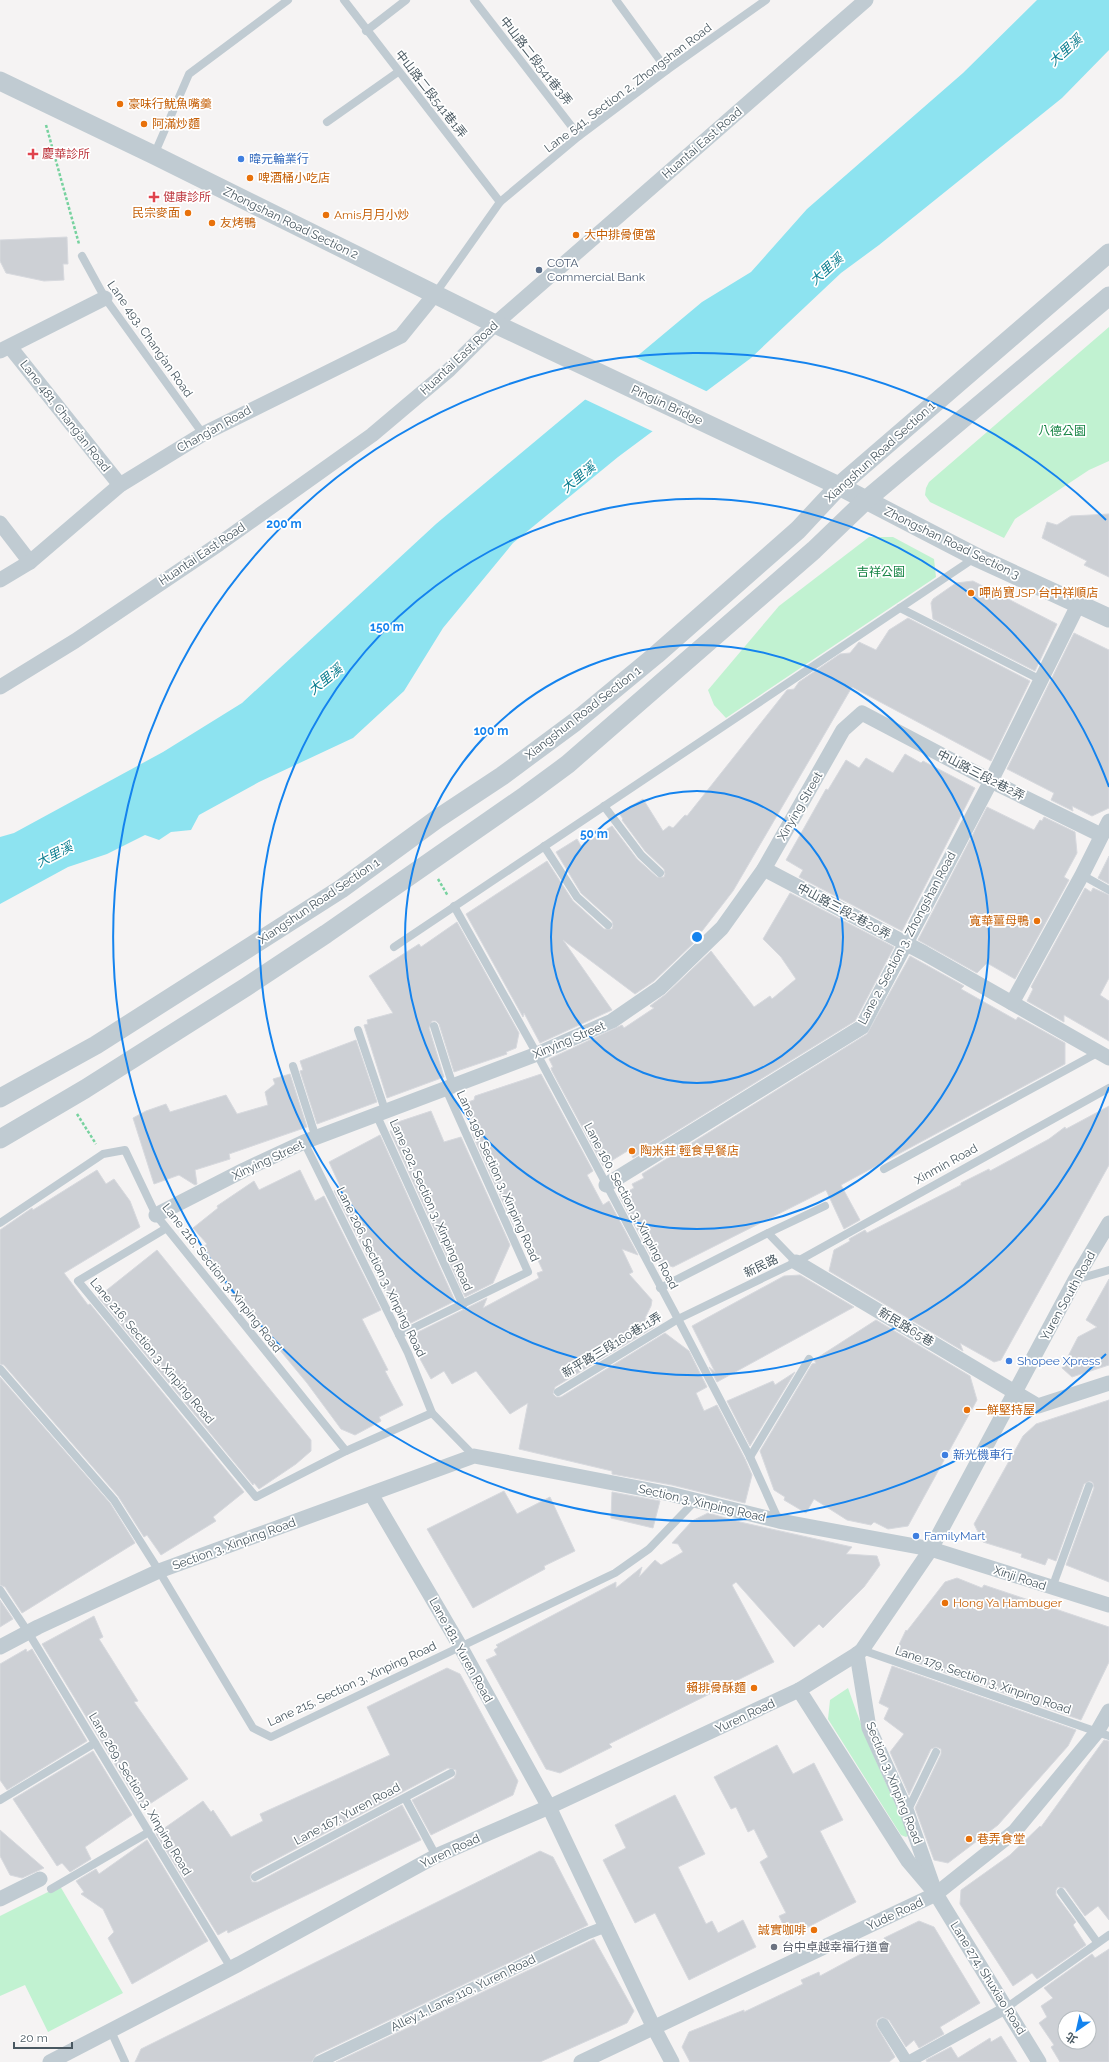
<svg xmlns="http://www.w3.org/2000/svg" width="1109" height="2062" font-family="Raleway,'Noto Sans TC',sans-serif">
	<style>
		.green { fill: #c1f2d1 }
		.water { fill: #8de3f0 }
		.pier { fill: #f5f3f3 }
		.building { fill: #cdd0d5; stroke: #d7d9de; fill-rule: evenodd }
		.lines { fill: none; stroke-linecap: round; stroke-linejoin: round }
		.path { stroke: #77d29f; stroke-width: 2.5; stroke-dasharray: 3 2; stroke-linecap: butt }
		.service { stroke: #c0cbd2; stroke-width: 8 }
		.pedestrian { stroke: #c0cbd2; stroke-width: 12 }
		.minor { stroke: #c0cbd2; stroke-width: 15 }
		.tertiary { stroke: #c0cbd2; stroke-width: 19 }
		.ring { fill: none; stroke: #1483ee; stroke-width: 2 }
		.food-dot { fill: #e8710a; stroke: #fff; stroke-width: 1.5 }
		.health-dot { fill: #e0444e; stroke: #fff; stroke-width: 1.5 }
		.shop-dot { fill: #3f7fe0; stroke: #fff; stroke-width: 1.5 }
		.service-dot { fill: #5c6f8a; stroke: #fff; stroke-width: 1.5 }
		.worship-dot { fill: #6b7280; stroke: #fff; stroke-width: 1.5 }
		.labels { text-anchor: middle; stroke-width: 3.5; stroke-linejoin: round; paint-order: stroke }
		.street-label { font-size: 12px; fill: #495861; stroke: #fff }
		.food-label { font-size: 12px; fill: #c56008; stroke: #fff; text-anchor: start }
		.health-label { font-size: 12px; fill: #be3a42; stroke: #fff; text-anchor: start }
		.shop-label { font-size: 12px; fill: #366cbe; stroke: #fff; text-anchor: start }
		.service-label { font-size: 12px; fill: #4e5e75; stroke: #fff; text-anchor: start }
		.park-label { font-size: 12px; fill: #148343; stroke: #fff }
		.worship-label { font-size: 12px; fill: #5b616d; stroke: #fff; text-anchor: start }
		.water-label { font-size: 13px; font-style: italic; fill: #097c8e; stroke: #fff }
		.centre { fill: #1483ee; stroke: #fff; stroke-width: 2 }
		.ring-label { font-size: 12px; text-anchor: middle; font-weight: bold; fill: #1483ee; stroke: #fff; stroke-width: 3.5; stroke-linejoin: round; paint-order: stroke }
	</style>
	<rect width="100%" height="100%" fill="#f5f3f3"/>
	<g class="green">
		<path d="M1109 327V461L1089 470 1015 519 1004 538 930 502 925 495 926 488 929 482Z"/>
		<path d="M869 537H893L934 559 936 577 726 718 714 705 708 690 779 606Z"/>
		<path d="M848 1688C865 1738 886 1786 910 1834L906 1837 901 1835 828 1719 830 1700Z"/>
		<path d="M60 1886 123 1993 48 2032 25 1985 0 1996V1916Z"/>
	</g>
	<path class="water" d="M1037 0H1109V50L1062 98 879 245 841 273 751 358 618 457 513 543 443 628 404 691 353 738 259 782 199 815 191 830 171 832 159 840 145 835 107 854 68 867 0 904V837L14 833 163 752 242 703 436 524 702 302 751 272 807 209 963 73Z"/>
	<path class="pier" d="M633 356 708 392 654 432 582 398Z"/>
	<g class="building">
		<path d="M67 237 68 264H63L64 280 44 281 6 273 0 261V240Z"/>
		<path d="M1109 514V577L1084 565 1087 561 1042 538 1047 522 1057 525 1071 516Z"/>
		<path d="M973 581 1057 624 1035 671 933 619 931 603 933 599 956 583Z"/>
		<path d="M908 618 1030 681 991 761 852 687 733 891 699 935 700 937 654 981 635 994 563 940 612 1010 540 1043 524 1013 523 1017 466 914 547 861 573 901 604 929H612L613 926 612 921 581 893 556 852 577 839 581 846 612 826 637 859 657 877H664L665 874 664 869 645 851 622 820 623 819 619 813 643 799 663 831 669 826 673 828 685 815 687 816 787 690 794 689 799 682 840 654 850 653 859 642 876 650 889 630Z"/>
		<path d="M1074 633 1109 650V808L1092 816 1072 806 1073 811 1051 800 1054 793 1007 769Z"/>
		<path d="M905 754 921 763 923 761 975 788 902 931 799 877 803 870 786 860 826 789 828 790 846 760 859 768 866 758 893 773Z"/>
		<path d="M987 807 1034 830 1040 820 1042 821 1044 817 1075 832 1077 853 1064 877 1069 880 1015 979 987 963 977 973 918 940Z"/>
		<path d="M1109 856V884L1098 878Z"/>
		<path d="M1085 888 1091 892 1093 888 1109 895V978L1100 995 1109 1001V1041L1064 1015V1022L1027 1001 1033 989 1031 987Z"/>
		<path d="M790 893 894 947 855 1021 633 1158 629 1150 603 1166 552 1071 551 1068 553 1067 549 1059 622 1025 624 1028 654 1008 650 1006 666 994 711 951 754 1007 770 996 772 999 796 979 781 957 763 939Z"/>
		<path d="M457 922 519 1033 516 1048 506 1052 507 1054 454 1072 439 1024 436 1021H432L429 1028 444 1077 387 1098 364 1025 368 1024 367 1020 393 1013 369 976 419 944 421 947Z"/>
		<path d="M910 956 964 986 961 989 1016 1020 1018 1017 1065 1043V1064L841 1185 860 1220 844 1229 826 1190 673 1267 653 1260 619 1196 634 1188 632 1184 644 1178 642 1174 867 1034Z"/>
		<path d="M356 1040 377 1102 317 1124 300 1071 303 1070 300 1061Z"/>
		<path d="M290 1074 307 1127 229 1154 230 1159 195 1170 197 1184 195 1185 179 1175 154 1184 133 1118 146 1111 166 1104 170 1112 226 1095 237 1114 268 1105 265 1092 275 1084 273 1079Z"/>
		<path d="M541 1074 593 1171 587 1175 603 1205 609 1201 638 1255 622 1249 633 1272 629 1274 652 1300 651 1306 645 1318 656 1326 555 1387 553 1394 556 1397H561L665 1333 689 1351 707 1387 696 1393 704 1411 717 1405 745 1459 752 1475 745 1503 672 1485 612 1474V1471L519 1449 528 1403 510 1414 476 1371 452 1384 444 1371 431 1379 408 1337 487 1298 483 1308 539 1278 537 1273 543 1271 520 1222 516 1231 472 1134 478 1132 465 1103 474 1100 475 1096Z"/>
		<path d="M1109 1106V1165L1001 1360 994 1362 960 1343 963 1351 829 1271 834 1250 850 1241 849 1239 865 1230 867 1233 961 1185V1183L989 1169 990 1171 1049 1139 1065 1127 1066 1129Z"/>
		<path d="M431 1111 444 1142 461 1137 510 1245 493 1283 465 1297 390 1131 394 1129 392 1124Z"/>
		<path d="M380 1135 455 1301 403 1327 334 1191 341 1188 329 1162Z"/>
		<path d="M97 1170 106 1184 114 1179 130 1201 140 1227 64 1273 88 1305 90 1304 244 1492 213 1517 216 1521 161 1555 147 1535 144 1537 118 1496 4 1365 0 1364V1230L32 1208 33 1210Z"/>
		<path d="M300 1170 315 1201 324 1196 381 1310 362 1319 388 1370 385 1371 403 1405 379 1417 381 1421 355 1435 341 1429 307 1383 226 1285 199 1250 207 1244 193 1228 218 1208 217 1206 254 1181 259 1190Z"/>
		<path d="M157 1250 311 1440V1451L296 1464 259 1489 254 1483 253 1485 98 1297Z"/>
		<path d="M800 1275 854 1307 717 1382 709 1367 715 1372 692 1326 784 1276Z"/>
		<path d="M1109 1279V1365L1072 1377 1062 1368 1078 1337 1097 1327 1086 1320Z"/>
		<path d="M876 1320 970 1376 977 1400 908 1526 888 1529 874 1522 871 1525 847 1520 814 1499 806 1513 784 1500 785 1497 774 1490 760 1451 812 1364 816 1363 814 1360Z"/>
		<path d="M795 1372 750 1446 727 1401 773 1381 775 1385Z"/>
		<path d="M0 1377 110 1503 135 1543 22 1613 5 1587 0 1585Z"/>
		<path d="M1109 1400V1582L1066 1565 1094 1488 1093 1483 1090 1481 1084 1484 1056 1561 1048 1558 1045 1565 1021 1557 1022 1554 983 1542 974 1524 1023 1436 1036 1424Z"/>
		<path d="M504 1491 517 1514 550 1497 575 1551 544 1566 545 1569 473 1608 427 1529Z"/>
		<path d="M612 1492 660 1501 653 1528 611 1518Z"/>
		<path d="M708 1513 740 1522 852 1547 846 1554 877 1556 880 1565 864 1587 823 1628 819 1624 794 1647 736 1582 732 1585 774 1662 609 1744 612 1747 560 1773 546 1769 486 1660 497 1655 494 1650 498 1647 496 1645 616 1582V1588L642 1567 639 1577 655 1560 661 1565 683 1552 678 1544 672 1543 692 1521Z"/>
		<path d="M957 1578 982 1588 984 1585 1109 1627V1662L1081 1720 894 1655 906 1630 907 1631 945 1582Z"/>
		<path d="M0 1600 13 1619 0 1627Z"/>
		<path d="M94 1616 103 1637 99 1639 138 1701 134 1702 188 1779 142 1809 42 1644Z"/>
		<path d="M26 1649 27 1652 32 1649 87 1741 7 1790 0 1780V1664Z"/>
		<path d="M892 1666 1076 1730 1068 1746 998 1825 948 1863 934 1860 915 1808 941 1754V1749L936 1747 931 1749 909 1795 890 1752 904 1734 884 1719 889 1708 879 1703Z"/>
		<path d="M447 1668 460 1674 518 1781 513 1795 431 1835 412 1800 454 1778 456 1774V1770L448 1768 252 1872 250 1877 252 1882H258L402 1805 421 1840 228 1933 227 1930 218 1935 156 1834 203 1801 211 1812 213 1810 231 1837 263 1821 260 1814 390 1755 367 1707Z"/>
		<path d="M1104 1740 1109 1741V1920L1098 1906 1085 1916 1065 1888 1058 1887 1056 1890V1895L1076 1922 1073 1925 1086 1945 1037 1979 1032 1973 1013 1986 960 1904 961 1890 1010 1855 1040 1826 1041 1827Z"/>
		<path d="M777 1745 793 1774 814 1763 843 1820 820 1831 856 1902 789 1937 779 1916 786 1913 760 1862 768 1857 754 1829 748 1832 736 1807 731 1809 714 1777Z"/>
		<path d="M93 1751 132 1815 85 1847 91 1859 70 1872 62 1863 57 1866 13 1799Z"/>
		<path d="M675 1795 705 1854 678 1867 706 1924 712 1921 718 1933 743 1920 756 1947 689 1980 655 1913 635 1923 603 1860 626 1848 615 1825Z"/>
		<path d="M0 1830 44 1868 22 1878 10 1875 0 1856Z"/>
		<path d="M147 1840 208 1941 132 1984 108 1938 114 1932 103 1909 81 1894 84 1892 76 1881 96 1869 99 1874Z"/>
		<path d="M540 1851 553 1857 588 1925 316 2055 312 2062H135L141 2049Z"/>
		<path d="M919 1921 934 1927 980 2003 940 2027 944 2034 919 2048 914 2040 906 2047 889 2020 882 2017 877 2020 876 2025 895 2057 889 2062H690L682 2047 689 2032 744 2010V2012L803 1984 801 1980 819 1972 820 1976 885 1941 884 1938Z"/>
		<path d="M594 1939 634 2011 627 2023 540 2062H336Z"/>
		<path d="M1109 1949V2062H1060L1051 2047 1054 2045 1039 2023 1047 2017 1041 2006 1053 1998 1044 1988 1092 1954 1095 1958ZM1065 2018H1089V2042H1065Z"/>
		<path d="M1001 2036 1017 2062H927L926 2060 951 2047 958 2058 990 2038 991 2042Z"/>
	</g>
	<g class="lines">
		<g class="path">
			<path d="M46 125 79 244"/>
			<path d="M438 879 448 896"/>
			<path d="M77 1114 96 1144"/>
		</g>
		<g class="service">
			<path d="M344 0 500 202"/>
			<path d="M474 0 579 136"/>
			<path d="M616 0 667 70"/>
			<path d="M366 31 406 0"/>
			<path d="M327 122 398 72"/>
			<path d="M154 155 189 74 288 0"/>
			<path d="M82 256 105 298 203 434"/>
			<path d="M435 294 500 202 579 136 667 70 766 0"/>
			<path d="M900 608 1041 680"/>
			<path d="M604 806 641 855 660 873"/>
			<path d="M544 846 577 897 608 925"/>
			<path d="M1082 875 1109 890"/>
			<path d="M454 906 537 1054 678 1319 750 1457 779 1521"/>
			<path d="M394 947 976 557"/>
			<path d="M434 1026 453 1086"/>
			<path d="M358 1030 386 1113"/>
			<path d="M293 1066 316 1138"/>
			<path d="M377 1116 463 1305"/>
			<path d="M304 1142 408 1353 432 1413"/>
			<path d="M884 1169 1099 1052"/>
			<path d="M0 1223 103 1154 125 1150 156 1215 346 1451"/>
			<path d="M165 1229 78 1281 256 1497 346 1451 432 1413 474 1456"/>
			<path d="M768 1233 825 1206"/>
			<path d="M1075 1280 1109 1270"/>
			<path d="M660 1288 768 1233 796 1262"/>
			<path d="M399 1335 528 1272 446 1089"/>
			<path d="M0 1369 114 1500 159 1571 253 1728 271 1737 615 1573 649 1549 696 1500"/>
			<path d="M558 1392 678 1319 796 1262 1109 1088"/>
			<path d="M750 1457 809 1359"/>
			<path d="M1052 1588 1089 1486"/>
			<path d="M0 1590 28 1632 231 1968"/>
			<path d="M862 1650 1109 1736"/>
			<path d="M405 1798 436 1856"/>
			<path d="M0 1800 95 1743"/>
			<path d="M907 1812 936 1752"/>
			<path d="M255 1877 451 1773"/>
			<path d="M51 1889 149 1832"/>
			<path d="M1061 1892 1097 1942"/>
			<path d="M1006 2008 1109 1935"/>
			<path d="M110 2029 125 2062"/>
		</g>
		<g class="pedestrian">
			<path d="M883 2024 907 2062"/>
			<path d="M319 2062 586 1934 607 1926"/>
			<path d="M908 2062 1006 2008"/>
		</g>
		<g class="minor">
			<path d="M10 347 120 485"/>
			<path d="M0 351 105 298"/>
			<path d="M0 523 30 562"/>
			<path d="M0 580 30 562 120 485 203 434 401 336 435 294"/>
			<path d="M0 687 75 641 219 544 372 435 449 370 495 324 866 0"/>
			<path d="M764 869 924 953 1109 1058"/>
			<path d="M1012 1003 1082 875 1109 821"/>
			<path d="M606 1185 862 1027 991 781 1079 603"/>
			<path d="M156 1215 244 1170 304 1142 537 1054 612 1021 660 988 722 928 764 869 843 730 862 713 991 781 1101 835"/>
			<path d="M796 1262 1038 1406 1109 1383"/>
			<path d="M371 1494 460 1646 549 1807 654 2028 672 2062"/>
			<path d="M0 1647 38 1627 159 1571 474 1456 670 1494 779 1521 931 1549 1109 1605"/>
			<path d="M857 1654 869 1728 907 1812 933 1886"/>
			<path d="M799 1690 908 1861 936 1894 1039 2062"/>
			<path d="M0 1899 40 1879"/>
			<path d="M50 2062 239 1964 436 1856 549 1807 799 1690 857 1654 862 1650 931 1549 1075 1280 1109 1223"/>
			<path d="M581 2062 936 1894 1015 1831 1097 1732 1109 1711"/>
		</g>
		<g class="tertiary">
			<path d="M0 81 154 155 495 324 839 486 976 557 1109 618"/>
			<path d="M0 1098 96 1045 341 889 437 819 502 776 575 722 656 655 798 530 839 486 1109 253"/>
			<path d="M0 1139 85 1089 246 987 326 934 526 795 568 764 814 550 866 500 1109 296"/>
		</g>
	</g>
	<g class="ring">
		<circle cx="697" cy="937" r="146"/>
		<circle cx="697" cy="937" r="292"/>
		<path d="M1109 1087A438 438 0 1 1 1109 787"/>
		<path d="M1106 1354A584 584 0 1 1 1106 520"/>
	</g>
	<g class="food-dot">
		<circle cx="120" cy="104" r="4"/>
		<circle cx="144" cy="124" r="4"/>
		<circle cx="250" cy="178" r="4"/>
		<circle cx="188" cy="213" r="4"/>
		<circle cx="326" cy="215" r="4"/>
		<circle cx="212" cy="223" r="4"/>
		<circle cx="576" cy="235" r="4"/>
		<circle cx="971" cy="593" r="4"/>
		<circle cx="1037" cy="921" r="4"/>
		<circle cx="632" cy="1151" r="4"/>
		<circle cx="967" cy="1410" r="4"/>
		<circle cx="945" cy="1603" r="4"/>
		<circle cx="754" cy="1688" r="4"/>
		<circle cx="969" cy="1839" r="4"/>
		<circle cx="814" cy="1930" r="4"/>
	</g>
	<g class="health-dot">
		<path d="M31 148h4v4h4v4h-4v4h-4v-4h-4v-4h4z"/>
		<path d="M152 191h4v4h4v4h-4v4h-4v-4h-4v-4h4z"/>
	</g>
	<g class="shop-dot">
		<circle cx="241" cy="159" r="4"/>
		<circle cx="1009" cy="1361" r="4"/>
		<circle cx="945" cy="1455" r="4"/>
		<circle cx="916" cy="1536" r="4"/>
	</g>
	<circle class="service-dot" cx="539" cy="270" r="4"/>
	<circle class="worship-dot" cx="774" cy="1947" r="4"/>
	<g class="labels">
		<g class="street-label">
			<text transform="translate(536 61) rotate(52)" y="4">中山路二段541巷3弄</text>
			<text transform="translate(628 88) rotate(-37)" y="4">Lane 541, Section 2, Zhongshan Road</text>
			<text transform="translate(431 94) rotate(52)" y="4">中山路二段541巷1弄</text>
			<text transform="translate(702 143) rotate(-41)" y="4">Huantai East Road</text>
			<text transform="translate(291 223) rotate(26)" y="4">Zhongshan Road Section 2</text>
			<text transform="translate(150 339) rotate(55)" y="4">Lane 493, Chang’an Road</text>
			<text transform="translate(459 358) rotate(-43)" y="4">Huantai East Road</text>
			<text transform="translate(667 405) rotate(25)" y="4">Pinglin Bridge</text>
			<text transform="translate(65 416) rotate(52)" y="4">Lane 481, Chang’an Road</text>
			<text transform="translate(214 429) rotate(-29)" y="4">Chang’an Road</text>
			<text transform="translate(880 452) rotate(-42)" y="4">Xiangshun Road Section 1</text>
			<text transform="translate(952 543) rotate(26)" y="4">Zhongshan Road Section 3</text>
			<text transform="translate(202 554) rotate(-34)" y="4">Huantai East Road</text>
			<text transform="translate(583 713) rotate(-38)" y="4">Xiangshun Road Section 1</text>
			<text transform="translate(981 775) rotate(27)" y="4">中山路三段2巷2弄</text>
			<text transform="translate(800 806) rotate(-60)" y="4">Xinying Street</text>
			<text transform="translate(319 901) rotate(-34)" y="4">Xiangshun Road Section 1</text>
			<text transform="translate(844 911) rotate(28)" y="4">中山路三段2巷20弄</text>
			<text transform="translate(907 938) rotate(-62)" y="4">Lane 2, Section 3, Zhongshan Road</text>
			<text transform="translate(569 1040) rotate(-23)" y="4">Xinying Street</text>
			<text transform="translate(268 1160) rotate(-25)" y="4">Xinying Street</text>
			<text transform="translate(946 1164) rotate(-29)" y="4">Xinmin Road</text>
			<text transform="translate(498 1176) rotate(66)" y="4">Lane 198, Section 3, Xinping Road</text>
			<text transform="translate(431 1205) rotate(66)" y="4">Lane 202, Section 3, Xinping Road</text>
			<text transform="translate(631 1206) rotate(62)" y="4">Lane 160, Section 3, Xinping Road</text>
			<text transform="translate(761 1266) rotate(-26)" y="4">新民路</text>
			<text transform="translate(381 1272) rotate(64)" y="4">Lane 206, Section 3, Xinping Road</text>
			<text transform="translate(222 1278) rotate(52)" y="4">Lane 210, Section 3, Xinping Road</text>
			<text transform="translate(1068 1296) rotate(-61)" y="4">Yuren South Road</text>
			<text transform="translate(906 1327) rotate(31)" y="4">新民路65巷</text>
			<text transform="translate(612 1345) rotate(-31)" y="4">新平路三段160巷11弄</text>
			<text transform="translate(152 1351) rotate(50)" y="4">Lane 216, Section 3, Xinping Road</text>
			<text transform="translate(702 1503) rotate(13)" y="4">Section 3, Xinping Road</text>
			<text transform="translate(234 1544) rotate(-20)" y="4">Section 3, Xinping Road</text>
			<text transform="translate(1020 1578) rotate(18)" y="4">Xinji Road</text>
			<text transform="translate(461 1650) rotate(61)" y="4">Lane 181, Yuren Road</text>
			<text transform="translate(983 1680) rotate(19)" y="4">Lane 179, Section 3, Xinping Road</text>
			<text transform="translate(352 1684) rotate(-25)" y="4">Lane 215, Section 3, Xinping Road</text>
			<text transform="translate(745 1716) rotate(-25)" y="4">Yuren Road</text>
			<text transform="translate(894 1783) rotate(68)" y="4">Section 3, Xinping Road</text>
			<text transform="translate(140 1794) rotate(59)" y="4">Lane 269, Section 3, Xinping Road</text>
			<text transform="translate(347 1814) rotate(-28)" y="4">Lane 167, Yuren Road</text>
			<text transform="translate(450 1851) rotate(-25)" y="4">Yuren Road</text>
			<text transform="translate(895 1914) rotate(-25)" y="4">Yude Road</text>
			<text transform="translate(988 1978) rotate(58)" y="4">Lane 274, Shuxiao Road</text>
			<text transform="translate(463 1993) rotate(-26)" y="4">Alley 1, Lane 110, Yuren Road</text>
		</g>
		<g class="food-label">
			<text x="128" y="108">豪味行魷魚嘴羹</text>
			<text x="152" y="128">阿滿炒麵</text>
			<text x="258" y="182">啤酒桶小吃店</text>
			<text x="180" y="217" text-anchor="end">民宗麥面</text>
			<text x="334" y="219">Amis月月小炒</text>
			<text x="220" y="227">友烤鴨</text>
			<text x="584" y="239">大中排骨便當</text>
			<text x="979" y="597">呷尚寶JSP 台中祥順店</text>
			<text x="1029" y="925" text-anchor="end">寬華薑母鴨</text>
			<text x="640" y="1155">陶米莊 輕食早餐店</text>
			<text x="975" y="1414">一鮮堅持屋</text>
			<text x="953" y="1607">Hong Ya Hambuger</text>
			<text x="746" y="1692" text-anchor="end">賴排骨酥麵</text>
			<text x="977" y="1843">巷弄食堂</text>
			<text x="806" y="1934" text-anchor="end">誠實咖啡</text>
		</g>
		<g class="health-label">
			<text x="42" y="158">慶華診所</text>
			<text x="163" y="201">健康診所</text>
		</g>
		<g class="shop-label">
			<text x="249" y="163">暐元輪業行</text>
			<text x="1017" y="1365">Shopee Xpress</text>
			<text x="953" y="1459">新光機車行</text>
			<text x="924" y="1540">FamilyMart</text>
		</g>
		<g class="service-label">
			<text x="547" y="267">COTA<tspan x="547" dy="14">Commercial Bank</tspan></text>
		</g>
		<g class="park-label">
			<text x="1062" y="435">八德公園</text>
			<text x="881" y="576">吉祥公園</text>
		</g>
		<g class="worship-label">
			<text x="782" y="1951">台中卓越幸福行道會</text>
		</g>
		<g class="water-label">
			<text transform="translate(1065 50) rotate(-42)" y="5">大里溪</text>
			<text transform="translate(826 269) rotate(-42)" y="5">大里溪</text>
			<text transform="translate(578 477) rotate(-39)" y="5">大里溪</text>
			<text transform="translate(325 679) rotate(-39)" y="5">大里溪</text>
			<text transform="translate(54 854) rotate(-27)" y="5">大里溪</text>
		</g>
	</g>
	<circle cx="697" cy="937" r="6" class="centre"/>
	<g class="ring-label">
		<text x="284" y="528">200 m</text>
		<text x="387" y="631">150 m</text>
		<text x="491" y="735">100 m</text>
		<text x="594" y="838">50 m</text>
	</g>
	<g transform="translate(1077 2030) rotate(214)"><circle r="19" fill="#ffffff" stroke="#b6bcc0"/>
	<path d="M0-3L7 15L0 10L-7 15Z" fill="#1483ee"/>
	<text y="-6" font-size="11" font-weight="bold" text-anchor="middle" fill="#495861">北</text>
	</g>
	<path d="M14 2042v6h58v-6" fill="none" stroke="#495861" stroke-width="2"/>
	<text x="20" y="2042" font-size="12" fill="#495861" stroke="#ffffff" stroke-width="3" paint-order="stroke">20 m</text>
</svg>
